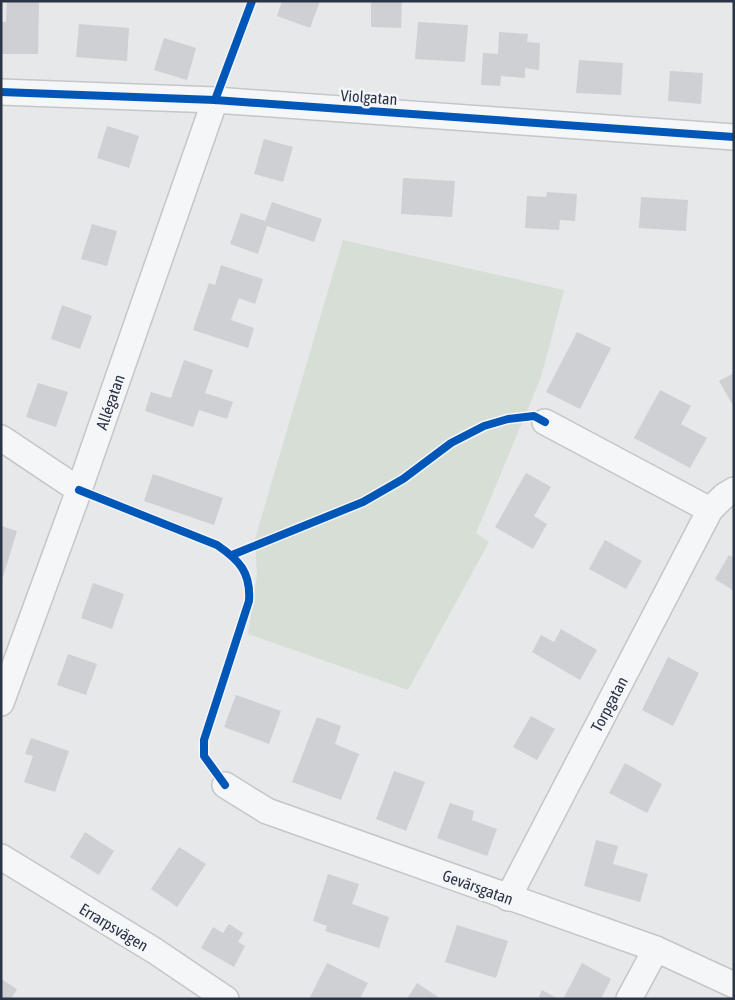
<svg xmlns="http://www.w3.org/2000/svg" width="735" height="1000" font-family="'Asap Condensed',sans-serif">
	<style>
		.green { fill: #d6ded6 }
		.building { fill: #ced0d3 }
		.lines { fill: none; stroke-linecap: round; stroke-linejoin: round }
		.minor-casing { stroke: #c4c6c8; stroke-width: 28 }
		.minor { stroke: #f5f6f7; stroke-width: 25 }
		.cycleway-casing { stroke: #f4f6f9; stroke-width: 11 }
		.cycleway { stroke: #0057b8; stroke-width: 8 }
		.labels { text-anchor: middle; stroke-width: 5; stroke-linejoin: round; paint-order: stroke }
		.street-label { font-size: 16px; fill: #2b3445; stroke: #f4f6f9 }
	</style>
	<rect width="100%" height="100%" fill="#e6e8ea"/>
	<path class="green" d="M343 240 564 290 541 377 476 533 489 542 408 690 248 634 257 575 255 539Z"/>
	<g class="building">
		<path d="M7 1H39L38 54H1V22H6Z"/>
		<path d="M282 1H320L310 28 277 16Z"/>
		<path d="M371 1H402L401 28 371 27Z"/>
		<path d="M418 22 468 25 465 62 415 59Z"/>
		<path d="M79 24 129 28 127 61 76 57Z"/>
		<path d="M499 32 528 34 527 42 540 43 539 70 525 68V78L501 76 500 86 481 85 483 53 498 54Z"/>
		<path d="M164 38 196 48 187 80 154 70Z"/>
		<path d="M579 60 623 63 621 95 576 93Z"/>
		<path d="M670 71 703 73 701 104 668 101Z"/>
		<path d="M107 126 139 136 129 168 97 158Z"/>
		<path d="M264 139 293 147 283 182 254 174Z"/>
		<path d="M403 178 455 181 452 217 401 214Z"/>
		<path d="M547 192 577 194 575 221 560 220 559 230 525 228 527 196 546 197Z"/>
		<path d="M641 197 688 200 686 231 639 228Z"/>
		<path d="M272 202 322 219 314 242 267 226 258 254 230 244 241 213 265 221Z"/>
		<path d="M92 224 117 231 107 266 81 259Z"/>
		<path d="M221 265 263 279 255 304 239 298 231 320 254 328 248 348 193 330 209 283 215 285Z"/>
		<path d="M62 305 92 316 80 349 51 339Z"/>
		<path d="M577 332 611 348 580 409 546 392Z"/>
		<path d="M184 360 213 370 205 393 233 402 227 419 199 410 193 427 145 411 151 392 171 398Z"/>
		<path d="M734 373V407L719 381Z"/>
		<path d="M38 383 68 392 56 427 26 417Z"/>
		<path d="M660 390 691 406 681 424 707 438 690 468 634 438Z"/>
		<path d="M526 473 551 487 534 516 547 524 533 549 495 527Z"/>
		<path d="M153 474 223 498 214 525 144 501Z"/>
		<path d="M1 526 17 531 3 577H1Z"/>
		<path d="M605 540 642 561 626 589 589 569Z"/>
		<path d="M729 555 734 558V591L715 579Z"/>
		<path d="M93 583 124 594 112 629 81 618Z"/>
		<path d="M561 629 597 650 580 680 532 652 541 635 554 642Z"/>
		<path d="M68 654 97 664 86 695 57 685Z"/>
		<path d="M668 657 699 673 673 726 642 710Z"/>
		<path d="M236 695 281 711 269 744 224 727Z"/>
		<path d="M531 716 555 729 537 760 513 747Z"/>
		<path d="M317 717 341 726 335 744 359 754 341 800 292 782Z"/>
		<path d="M31 738 69 751 55 792 24 782 33 756 25 754Z"/>
		<path d="M625 763 662 784 647 813 609 793Z"/>
		<path d="M394 771 425 782 406 831 376 819Z"/>
		<path d="M450 803 474 811 472 820 497 829 487 856 437 838Z"/>
		<path d="M85 832 114 851 99 875 70 857Z"/>
		<path d="M596 840 618 846 613 864 648 874 640 902 584 886Z"/>
		<path d="M179 847 206 864 177 907 151 889Z"/>
		<path d="M328 874 359 884 352 904 389 917 379 948 325 931 327 926 313 921Z"/>
		<path d="M229 924 243 933 238 942 245 946 234 967 201 948 213 927 223 933Z"/>
		<path d="M457 925 508 941 496 978 445 962Z"/>
		<path d="M327 963 368 983 360 999H309Z"/>
		<path d="M582 963 611 979 601 999H563Z"/>
		<path d="M1 979 17 989 11 999H1Z"/>
		<path d="M417 983 441 999H407Z"/>
		<path d="M542 990 558 999H538Z"/>
	</g>
	<g class="lines">
		<g class="minor-casing">
			<g id="minor">
				<path d="M1 92 215 100 734 137"/>
				<path d="M545 422 710 510"/>
				<path d="M1 438 79 490"/>
				<path d="M1 703 79 490 215 100"/>
				<path d="M225 785 267 811 656 949 734 985"/>
				<path d="M1 857 155 951 226 999"/>
				<path d="M508 898 710 510 724 496 734 490"/>
				<path d="M629 999 656 949"/>
			</g>
		</g>
		<use href="#minor" class="minor"/>
		<g class="cycleway-casing">
			<g id="cycleway">
				<path d="M1 92 215 100 734 137"/>
				<path d="M215 100 252 1"/>
				<path d="M79 490 217 545C239 560 251 572 249 601L204 740V756L225 785"/>
				<path d="M232 555 363 502 403 479 451 443 484 426 508 419 534 416 545 422"/>
			</g>
		</g>
		<use href="#cycleway" class="cycleway"/>
	</g>
	<g class="labels">
		<g class="street-label">
			<text transform="translate(369 97) rotate(4)" y="6">Violgatan</text>
			<text transform="translate(110 402) rotate(-71)" y="6">Allégatan</text>
			<text transform="translate(609 704) rotate(-62)" y="6">Torpgatan</text>
			<text transform="translate(478 887) rotate(20)" y="6">Gevärsgatan</text>
			<text transform="translate(114 927) rotate(31)" y="6">Errarpsvägen</text>
		</g>
	</g>
	<rect width="735" height="1000" fill="none" stroke="#2b3445" stroke-width="5"/>
</svg>
